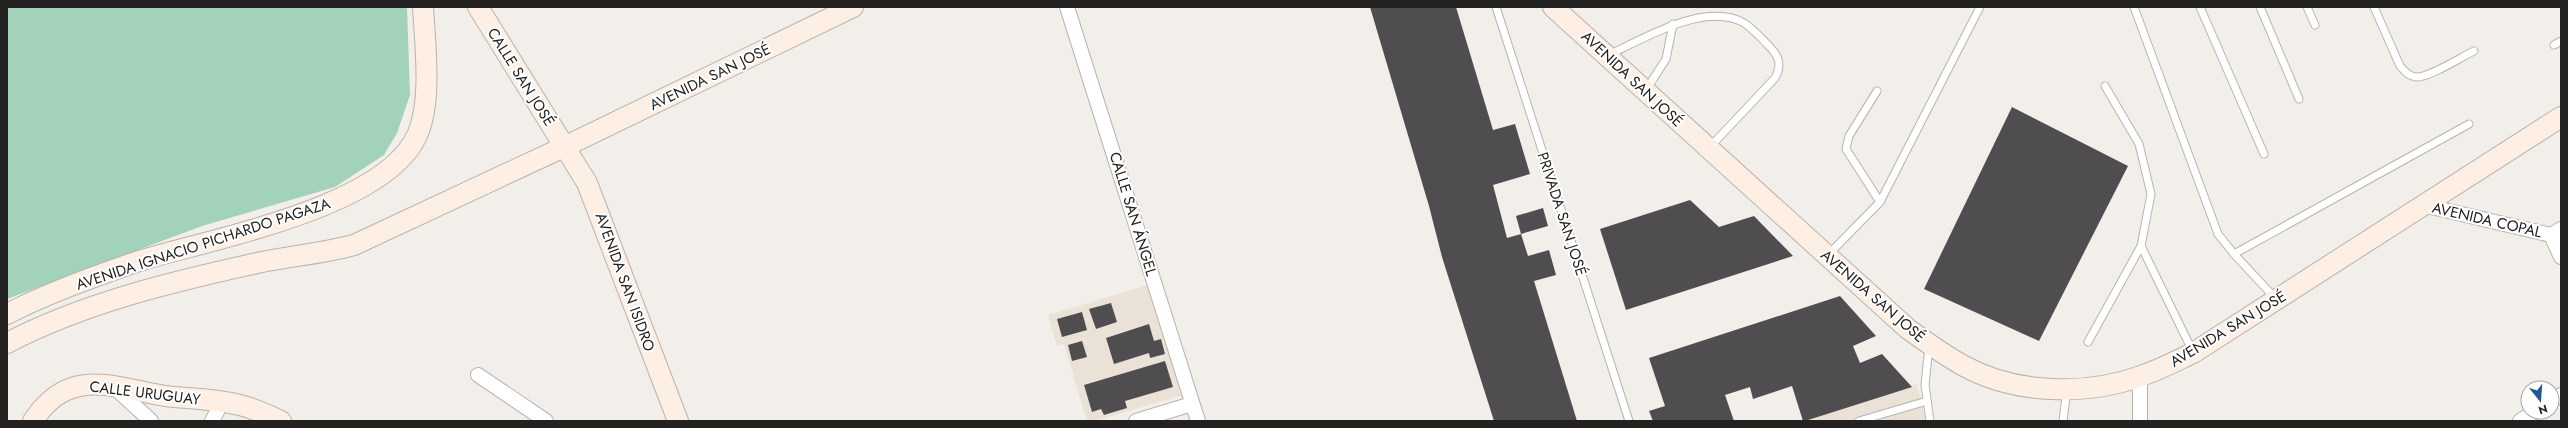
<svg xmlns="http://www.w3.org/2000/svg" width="2568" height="428" font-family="Jost,sans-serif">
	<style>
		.built { fill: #ebe2d7 }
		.green { fill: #a2d2b9 }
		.building { fill: #504d51 }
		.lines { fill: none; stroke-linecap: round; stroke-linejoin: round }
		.lane-casing { stroke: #b7b4b0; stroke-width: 9 }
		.street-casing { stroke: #b7b4b0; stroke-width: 16 }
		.secondary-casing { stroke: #b7b4b0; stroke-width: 22 }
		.lane { stroke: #fff; stroke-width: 7 }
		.street { stroke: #fff; stroke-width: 14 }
		.secondary { stroke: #fdefe4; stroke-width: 20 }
		.labels { text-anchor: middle; stroke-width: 4; stroke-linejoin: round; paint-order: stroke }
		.street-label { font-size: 15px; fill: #232220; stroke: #fff }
	</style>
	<rect width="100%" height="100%" fill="#f2eeea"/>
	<g class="built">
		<path d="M1148 285 1182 395 1095 421H1087L1064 344 1057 346 1048 315Z"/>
		<path d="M1917 384 1926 421H1800Z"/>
	</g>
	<path class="green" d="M7 7H407L410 95 397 133 384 155 335 187 202 226 7 299Z"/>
	<g class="building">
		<path d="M1370 7H1456L1493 130 1515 124 1530 174 1493 185 1507 238 1521 234 1528 256 1549 250 1556 275 1534 281 1577 421H1494L1442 257 1429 206Z"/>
		<path d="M2012 107 2128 166 2039 341 1924 289Z"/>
		<path d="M1690 200 1719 227 1754 216 1793 256 1626 310 1600 229Z"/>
		<path d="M1543 208 1548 226 1521 234 1516 216Z"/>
		<path d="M1840 296 1876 336 1853 346 1860 363 1882 354 1912 387 1805 421H1803L1792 386 1753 399 1750 387 1725 395 1734 421H1653L1649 411 1665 406 1649 358Z"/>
		<path d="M1111 303 1117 322 1096 329 1089 309Z"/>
		<path d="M1082 312 1087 330 1062 337 1057 319Z"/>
		<path d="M1149 324 1154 341 1161 339 1165 354 1150 358 1149 353 1114 364 1106 338Z"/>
		<path d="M1082 341 1087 357 1072 361 1068 345Z"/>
		<path d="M1165 361 1173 387 1125 401 1127 408 1104 415 1101 409 1092 412 1084 385Z"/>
	</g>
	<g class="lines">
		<g class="lane-casing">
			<g id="lane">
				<path d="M1496 7 1629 421"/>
				<path d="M2134 7 2218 234 2234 254 2275 298"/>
				<path d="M2200 7 2264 154"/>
				<path d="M2260 7 2299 99"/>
				<path d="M2307 7 2315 25"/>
				<path d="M2374 7 2400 66C2405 71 2408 76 2416 77 2429 78 2461 57 2474 51"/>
				<path d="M2554 45 2561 41"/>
				<path d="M1609 55C1644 38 1706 1 1744 23 1752 28 1760 37 1767 44 1778 55 1783 63 1775 78L1710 147"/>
				<path d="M2105 86 2139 144 2151 194 2141 246 2193 352"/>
				<path d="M1646 90 1666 59 1673 24"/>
				<path d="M1877 91 1849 136 1846 149 1880 202"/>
				<path d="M2234 254 2469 124"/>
				<path d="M1828 255 1880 202 1980 7"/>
				<path d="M2088 342 2141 246"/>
				<path d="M1929 346 1925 385 1930 421"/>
				<path d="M1859 421 1927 401"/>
				<path d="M2063 421 2067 389"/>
			</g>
		</g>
		<g class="street-casing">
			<g id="street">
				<path d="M1067 7 1198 421"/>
				<path d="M2423 205 2551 235 2561 229"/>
				<path d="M2551 235 2561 257"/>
				<path d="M478 375 546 421"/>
				<path d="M113 386 151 421"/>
				<path d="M2552 400 2561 395"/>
				<path d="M212 421 222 402"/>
				<path d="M1136 421 1192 404"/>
				<path d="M2140 421V377"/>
				<path d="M2520 421 2534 412"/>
			</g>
		</g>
		<g class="secondary-casing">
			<g id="secondary">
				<path d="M478 7 587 183 678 421"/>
				<path d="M1553 7 1908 329C1926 342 1944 355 1964 366 2015 394 2086 396 2141 376 2159 370 2176 361 2193 353L2561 117"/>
				<path d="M7 314C48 293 93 277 136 262 208 239 388 208 418 133 432 99 425 44 423 7"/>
				<path d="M7 343C86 302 175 281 262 262 293 256 324 253 354 245L566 146 853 7"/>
				<path d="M33 421C42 407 56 393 72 388 101 378 136 392 165 396 192 399 221 399 247 407 259 411 270 416 281 421"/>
			</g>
		</g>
		<use href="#lane" class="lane"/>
		<use href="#street" class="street"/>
		<use href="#secondary" class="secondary"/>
	</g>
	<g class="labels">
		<g class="street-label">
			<text transform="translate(521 77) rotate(58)" y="5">CALLE SAN JOSÉ</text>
			<text transform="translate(710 77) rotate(-26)" y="5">AVENIDA SAN JOSÉ</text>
			<text transform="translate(1632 79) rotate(43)" y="5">AVENIDA SAN JOSÉ</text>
			<text transform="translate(1133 214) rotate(73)" y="5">CALLE SAN ÁNGEL</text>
			<text transform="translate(1562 214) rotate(72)" y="5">PRIVADA SAN JOSÉ</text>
			<text transform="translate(2487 220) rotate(13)" y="5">AVENIDA COPAL</text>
			<text transform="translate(203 244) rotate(-18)" y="5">AVENIDA IGNACIO PICHARDO PAGAZA</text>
			<text transform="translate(625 282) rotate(70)" y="5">AVENIDA SAN ISIDRO</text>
			<text transform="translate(1873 296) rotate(41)" y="5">AVENIDA SAN JOSÉ</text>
			<text transform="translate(2228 329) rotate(-31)" y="5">AVENIDA SAN JOSÉ</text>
			<text transform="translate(145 393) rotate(7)" y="5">CALLE URUGUAY</text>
		</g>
	</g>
	<rect width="2568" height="428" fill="none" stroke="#232220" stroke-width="16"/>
	<g transform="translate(2540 400) rotate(163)"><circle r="19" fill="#ffffff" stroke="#a7a7a6"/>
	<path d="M0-3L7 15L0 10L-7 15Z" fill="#245790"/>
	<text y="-6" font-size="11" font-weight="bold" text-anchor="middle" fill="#232220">N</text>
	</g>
</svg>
